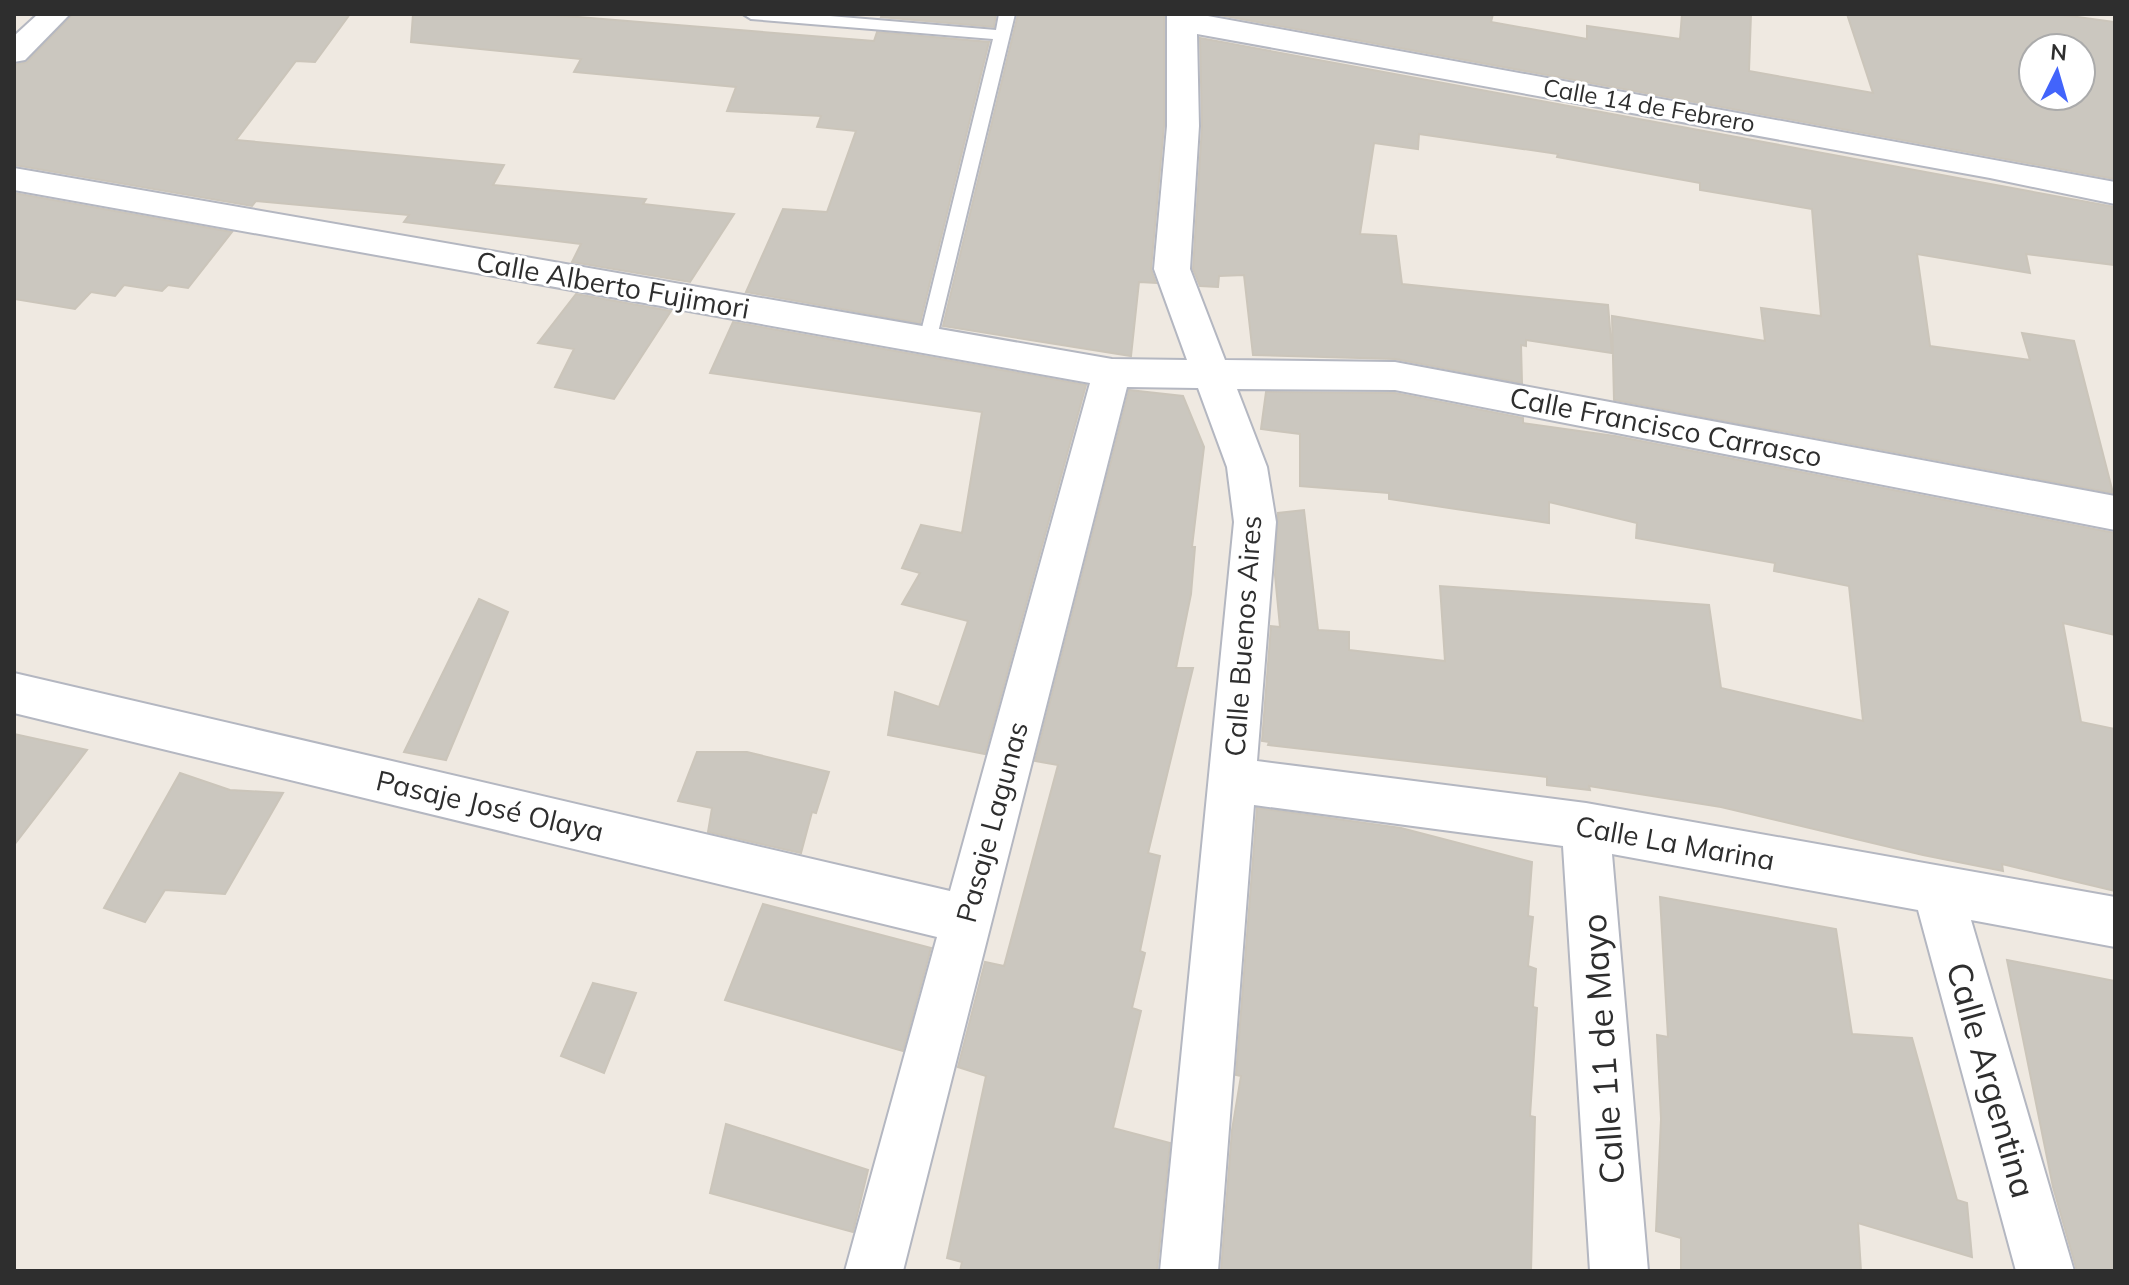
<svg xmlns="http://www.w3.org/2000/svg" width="2129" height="1285" font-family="Mulish,sans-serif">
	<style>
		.building { fill: #cbc7bf; stroke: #cbc5ba; stroke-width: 2; fill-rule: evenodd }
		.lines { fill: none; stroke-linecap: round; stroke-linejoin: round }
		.service-casing { stroke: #b4b7c1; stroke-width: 4 }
		.minor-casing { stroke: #b4b7c1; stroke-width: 4 }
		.service { fill: #fff; fill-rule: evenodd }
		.minor { fill: #fff; fill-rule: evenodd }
		.labels { text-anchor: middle; stroke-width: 6; stroke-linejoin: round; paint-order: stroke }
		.far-street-label { font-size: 24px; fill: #2e2e2e; stroke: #fff }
		.street-label { font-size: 28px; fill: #2e2e2e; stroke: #fff }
		.near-street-label { font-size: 34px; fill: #2e2e2e; stroke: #fff }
	</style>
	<rect width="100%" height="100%" fill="#efe9e1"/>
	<g class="building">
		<path d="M73 14H350L315 62 296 61 236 140 504 165 493 185 646 199 643 204 734 214 690 282 572 262 581 244 404 222 409 215 256 201 252 206 14 165V65L27 62Z"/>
		<path d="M413 14H541L874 41 877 32 989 42 920 323 746 292 783 209 827 212 856 131 817 127 821 116 727 111 736 87 574 72 581 59 411 42Z"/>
		<path d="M882 14H996L994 27 881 17Z"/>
		<path d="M1018 14H1164V126L1151 269 1156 283 1139 282 1131 356 943 326Z"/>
		<path d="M1214 14H1493L1491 22 1587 39V26L1680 39 1682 14H1751L1749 71 1873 93 1847 14H2056L2115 22V179ZM2033 48H2081V96H2033Z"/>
		<path d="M1200 38 2115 207V265L2026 254 2030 273 1917 254 1930 346 2030 360 2022 333 2074 341 2113 493 1614 400 1612 316 1765 341 1761 308 1821 316 1812 209 1700 190V183L1557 157 1558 154 1419 134 1418 149 1374 143 1360 234 1396 236 1402 284 1608 305 1612 353 1526 340V346L1521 345 1522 383 1395 359 1253 355 1244 275 1219 276 1218 287 1200 286 1193 269 1202 126Z"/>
		<path d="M14 193 232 232 188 288 168 285 162 291 124 285 115 296 91 292 75 309 14 299Z"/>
		<path d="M576 294 671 311 614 399 555 387 574 349 538 343Z"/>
		<path d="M733 322 1086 385 985 754 888 735 895 692 939 707 968 621 902 604 920 573 902 568 921 525 962 533 982 412 710 373Z"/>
		<path d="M1129 390 1183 396 1204 447 1192 547H1195L1191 594 1176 668H1193L1148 853 1160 856 1140 951 1145 953 1132 1008 1141 1011 1113 1128 1170 1143 1157 1271H960L962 1262 947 1258 986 1076 958 1067 985 962 1004 966 1058 765 1035 761Z"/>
		<path d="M1266 392 1395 393 1523 418V423L1615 436 2115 533V635L2063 623 2081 722 2115 729V891L2002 864 2003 871 1923 855 1721 807 1589 786 1590 790 1547 785V777L1268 745 1269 742 1262 741 1271 626 1280 627 1275 575 1278 513 1304 510 1318 630 1349 632V650L1445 661 1440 586 1709 605 1721 688 1863 721 1849 586 1774 571 1775 563 1636 538 1637 523 1549 502V523L1389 499V493L1300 486V434L1261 429Z"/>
		<path d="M479 599 508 612 446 760 404 752Z"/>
		<path d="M14 734 87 750 14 845Z"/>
		<path d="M697 752H747L829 772 816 813 812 812 801 853 708 832 712 808 678 801Z"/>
		<path d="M180 773 230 790 283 793 225 894 165 890 145 922 104 908Z"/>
		<path d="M1257 808 1401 828 1532 862 1528 916 1533 917 1528 966 1536 969 1533 1007 1537 1008 1530 1116 1535 1117 1531 1271H1221L1232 1130 1241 1076 1236 1075Z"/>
		<path d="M1660 897 1836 929 1852 1034 1912 1038 1957 1200 1967 1203 1972 1257 1858 1223 1861 1271H1681V1238L1656 1231 1661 1119 1657 1035 1668 1037Z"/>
		<path d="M763 904 931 948 903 1051 725 1000Z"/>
		<path d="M2007 960 2115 981V1271H2077L2053 1187Z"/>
		<path d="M593 983 636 993 604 1073 561 1056Z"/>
		<path d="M726 1124 868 1170 853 1232 710 1193Z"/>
	</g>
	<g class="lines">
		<g class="service-casing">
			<path id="service" d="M743 14H806L996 30 999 14H1015L935 345 928 347 919 340 993 39 751 19Z"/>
		</g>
		<g class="minor-casing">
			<g id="minor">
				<path d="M38 14H70L25 60 14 62V36Z"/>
				<path d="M1167 14H1197L2115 182V204L1990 178 1197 34 1199 126 1190 269 1225 360 1395 362 2115 496V530L1395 390 1237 389 1267 467 1276 522 1257 761 1586 803 2115 897V947L1971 920 2074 1271H2016L1918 910 1612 854 1648 1271H1590L1563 846 1254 805 1218 1271H1160L1234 522 1227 467 1198 388 1127 387 903 1271H845L937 937 14 713V673L950 891 1090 383 14 190V168L1112 359 1187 360 1154 269 1167 126Z"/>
			</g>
		</g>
		<use href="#service" class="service"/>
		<use href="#minor" class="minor"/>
	</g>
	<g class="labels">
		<g class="far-street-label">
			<text transform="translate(1649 106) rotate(10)" y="8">Calle 14 de Febrero</text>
		</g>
		<g class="street-label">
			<text transform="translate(613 285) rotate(10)" y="10">Calle Alberto Fujimori</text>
			<text transform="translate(1666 427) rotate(11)" y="10">Calle Francisco Carrasco</text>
			<text transform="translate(1243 636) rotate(-86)" y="10">Calle Buenos Aires</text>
			<text transform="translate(490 806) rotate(13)" y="10">Pasaje José Olaya</text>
			<text transform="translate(992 822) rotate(-75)" y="10">Pasaje Lagunas</text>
			<text transform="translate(1675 843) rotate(10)" y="10">Calle La Marina</text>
		</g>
		<g class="near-street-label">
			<text transform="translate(1603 1049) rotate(-94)" y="12">Calle 11 de Mayo</text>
			<text transform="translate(1991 1080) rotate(74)" y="12">Calle Argentina</text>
		</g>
	</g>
	<rect width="2129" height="1285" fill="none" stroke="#2e2e2e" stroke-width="32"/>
	<g transform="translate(2057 72) rotate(5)"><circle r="38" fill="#ffffff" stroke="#ababab" stroke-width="2"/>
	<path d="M0-6L14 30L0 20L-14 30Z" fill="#4264fb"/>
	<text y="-12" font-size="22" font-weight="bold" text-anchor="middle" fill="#2e2e2e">N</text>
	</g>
</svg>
